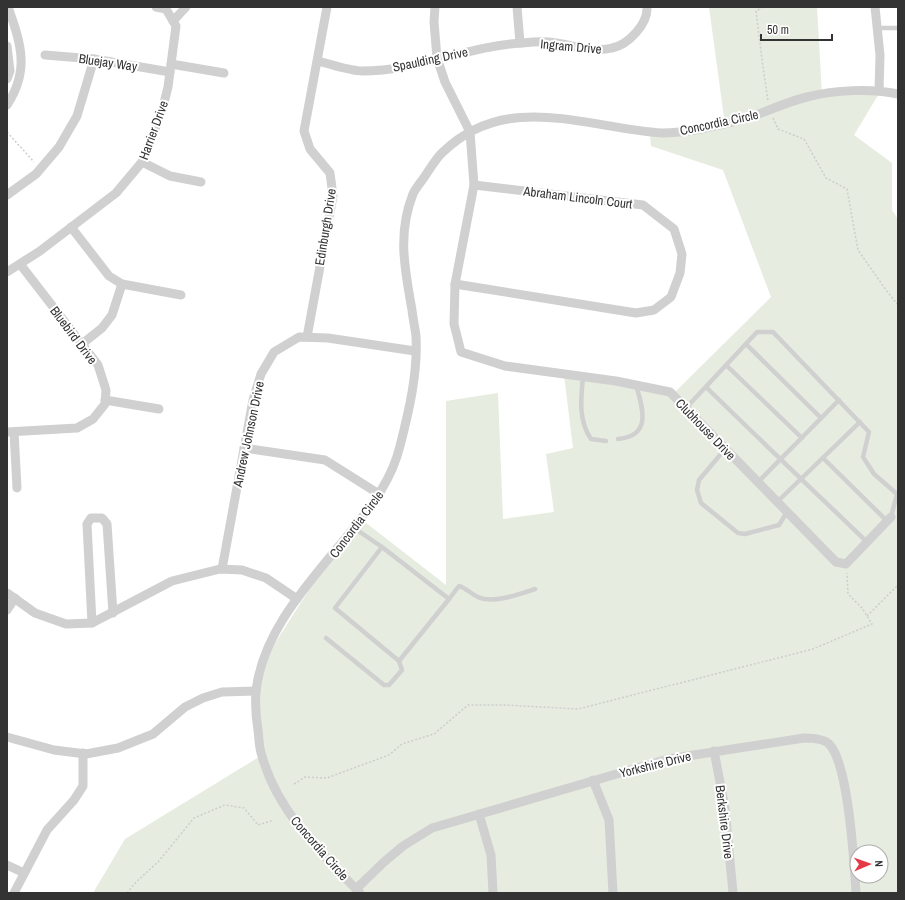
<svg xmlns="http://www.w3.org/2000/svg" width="905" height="900" font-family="'Archivo Narrow',sans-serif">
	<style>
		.green { fill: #e6ecdf; fill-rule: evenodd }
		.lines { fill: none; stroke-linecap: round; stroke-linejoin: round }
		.path { stroke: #cdcdcd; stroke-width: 1.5; stroke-dasharray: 2 2; stroke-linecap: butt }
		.service { stroke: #d0d0d0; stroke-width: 4.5 }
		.minor { stroke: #d0d0d0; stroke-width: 9 }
		.labels { text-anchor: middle; stroke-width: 4; stroke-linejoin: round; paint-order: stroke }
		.street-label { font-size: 13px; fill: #333; stroke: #fff }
	</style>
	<rect width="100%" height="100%" fill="#fff"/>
	<path class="green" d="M709 7H817L822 95 880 92 854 135 892 163V210L898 219V893H93L125 839 259 757V668L336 548 361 519 446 585V401L498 393 503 519 554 512 546 454 573 448 564 375 672 395 771 297 723 170 651 146 650 135 725 125ZM857 852H881V876H857Z"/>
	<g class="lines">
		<g class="path">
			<path d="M763 7 756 11 762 60 768 101"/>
			<path d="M773 118 778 129 804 139 826 178 847 189 858 250 886 290 898 305"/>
			<path d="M7 132 34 162"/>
			<path d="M867 616 898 585"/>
			<path d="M294 784 305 777 327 778 389 755 402 744 434 734 468 705H505L578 709 813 649 872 624 862 608 848 594 847 573"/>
			<path d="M127 893 136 882 158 862 194 818 225 805 244 808 258 825 271 821 272 819"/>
		</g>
		<g class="service">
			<path d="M877 28H898"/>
			<path d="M746 344 821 418"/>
			<path d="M726 365 802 438"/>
			<path d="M583 377C581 398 578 420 591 439L606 441"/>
			<path d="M706 387C759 439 813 490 867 542"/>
			<path d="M686 408 757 332H773L869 432 863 457 874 474 897 494 891 517"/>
			<path d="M618 439C652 436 643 409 636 385"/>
			<path d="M725 449 699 480 697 490 701 503 738 533 745 534 779 525 787 512"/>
			<path d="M823 458 887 521"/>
			<path d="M758 482 839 400"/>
			<path d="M777 502 860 422"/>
			<path d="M354 528 382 547 449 599 399 661 335 608 382 547"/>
			<path d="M449 599 459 586C466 588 471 594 478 597 493 604 520 594 535 589"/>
			<path d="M326 638 384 685H389L402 670 399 661"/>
		</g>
		<g class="minor">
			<path d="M435 7 434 22 437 58 445 82 470 132 474 185 455 284 454 324 461 352 505 366 616 381 670 392 836 562 846 564 891 517"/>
			<path d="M517 7 520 43"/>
			<path d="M875 7 880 55 879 91"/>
			<path d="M173 21 186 7"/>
			<path d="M7 46 10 71 7 79"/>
			<path d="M45 55 94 59 170 72"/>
			<path d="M318 61C330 64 350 71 362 71 417 71 468 46 522 43 531 42 541 41 549 42 570 44 592 53 612 48 628 45 648 24 647 7"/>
			<path d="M171 64 224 73"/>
			<path d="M7 105C30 70 21 44 8 7"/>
			<path d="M142 162 170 176 201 182"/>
			<path d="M7 195 36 174 59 147 77 116 94 59"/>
			<path d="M71 227 109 276 122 284 181 295"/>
			<path d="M7 272 40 251 116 193 142 162 162 111 168 87 176 26 166 9 156 7"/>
			<path d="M455 284 636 313 654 310 671 297 680 273 682 254 674 229 643 205 474 185"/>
			<path d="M307 337 333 196 330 173 310 149 304 131 327 7"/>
			<path d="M82 344 102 328 112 315 122 284"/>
			<path d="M105 400 159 409"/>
			<path d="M7 432 77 428 93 419 105 404 106 390 98 365 20 264"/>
			<path d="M14 432 17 488"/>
			<path d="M244 448 325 460 379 494"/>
			<path d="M222 569 253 400 261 374 274 352 299 337 328 338 415 351"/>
			<path d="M7 593 35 613 66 624 92 623 172 581 220 569 242 570 266 578 297 599"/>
			<path d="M7 610 15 598"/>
			<path d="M92 623 87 524 91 518H102L107 524 113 613"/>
			<path d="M7 737 54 750 86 754 118 748 153 734 185 707 203 698 222 692 256 691"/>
			<path d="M714 751 725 808 733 893"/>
			<path d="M593 780 609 820 613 893"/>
			<path d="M479 814 491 855 493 893"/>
			<path d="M7 865 24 873"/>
			<path d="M356 889 384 862 403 846 432 828 668 759 804 738C812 738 825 739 830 745 849 767 854 862 856 893"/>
			<path d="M14 893 47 830 74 800 83 786V753"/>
			<path d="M360 893C321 853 277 811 262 756 259 748 259 739 258 730 256 718 255 704 256 691 263 628 314 578 352 530 373 504 392 479 400 446 409 411 418 373 416 336 415 328 413 319 412 310 405 270 397 234 413 194 416 187 423 180 427 173 432 166 437 157 443 152 507 90 586 128 662 133 674 133 689 131 701 129 715 126 731 123 745 119 766 112 786 102 807 97 835 90 870 88 898 94"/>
		</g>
	</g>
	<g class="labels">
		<g class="street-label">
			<text transform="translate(571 46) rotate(5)" y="5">Ingram Drive</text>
			<text transform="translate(430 59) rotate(-12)" y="5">Spaulding Drive</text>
			<text transform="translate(108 62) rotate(8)" y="5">Bluejay Way</text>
			<text transform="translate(719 122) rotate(-12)" y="5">Concordia Circle</text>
			<text transform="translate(153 130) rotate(-70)" y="5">Harrier Drive</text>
			<text transform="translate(578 197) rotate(7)" y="5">Abraham Lincoln Court</text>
			<text transform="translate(325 227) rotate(-81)" y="5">Edinburgh Drive</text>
			<text transform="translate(74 335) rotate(53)" y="5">Bluebird Drive</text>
			<text transform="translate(706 429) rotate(46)" y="5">Clubhouse Drive</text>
			<text transform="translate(248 434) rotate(-78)" y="5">Andrew Johnson Drive</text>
			<text transform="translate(356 524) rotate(-53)" y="5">Concordia Circle</text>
			<text transform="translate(655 764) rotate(-14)" y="5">Yorkshire Drive</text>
			<text transform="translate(725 822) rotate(83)" y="5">Berkshire Drive</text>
			<text transform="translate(320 848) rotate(49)" y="5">Concordia Circle</text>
		</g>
	</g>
	<rect width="905" height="900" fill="none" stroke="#333333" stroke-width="16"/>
	<g transform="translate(869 864) rotate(88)"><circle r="19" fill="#ffffff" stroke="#adadad"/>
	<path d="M0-3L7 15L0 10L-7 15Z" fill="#e63946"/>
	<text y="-6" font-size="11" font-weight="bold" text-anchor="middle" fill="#333333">N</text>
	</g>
	<path d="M761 34v6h71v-6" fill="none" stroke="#333333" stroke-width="2"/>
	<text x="767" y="34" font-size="12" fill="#333333" stroke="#ffffff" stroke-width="3" paint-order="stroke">50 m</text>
</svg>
